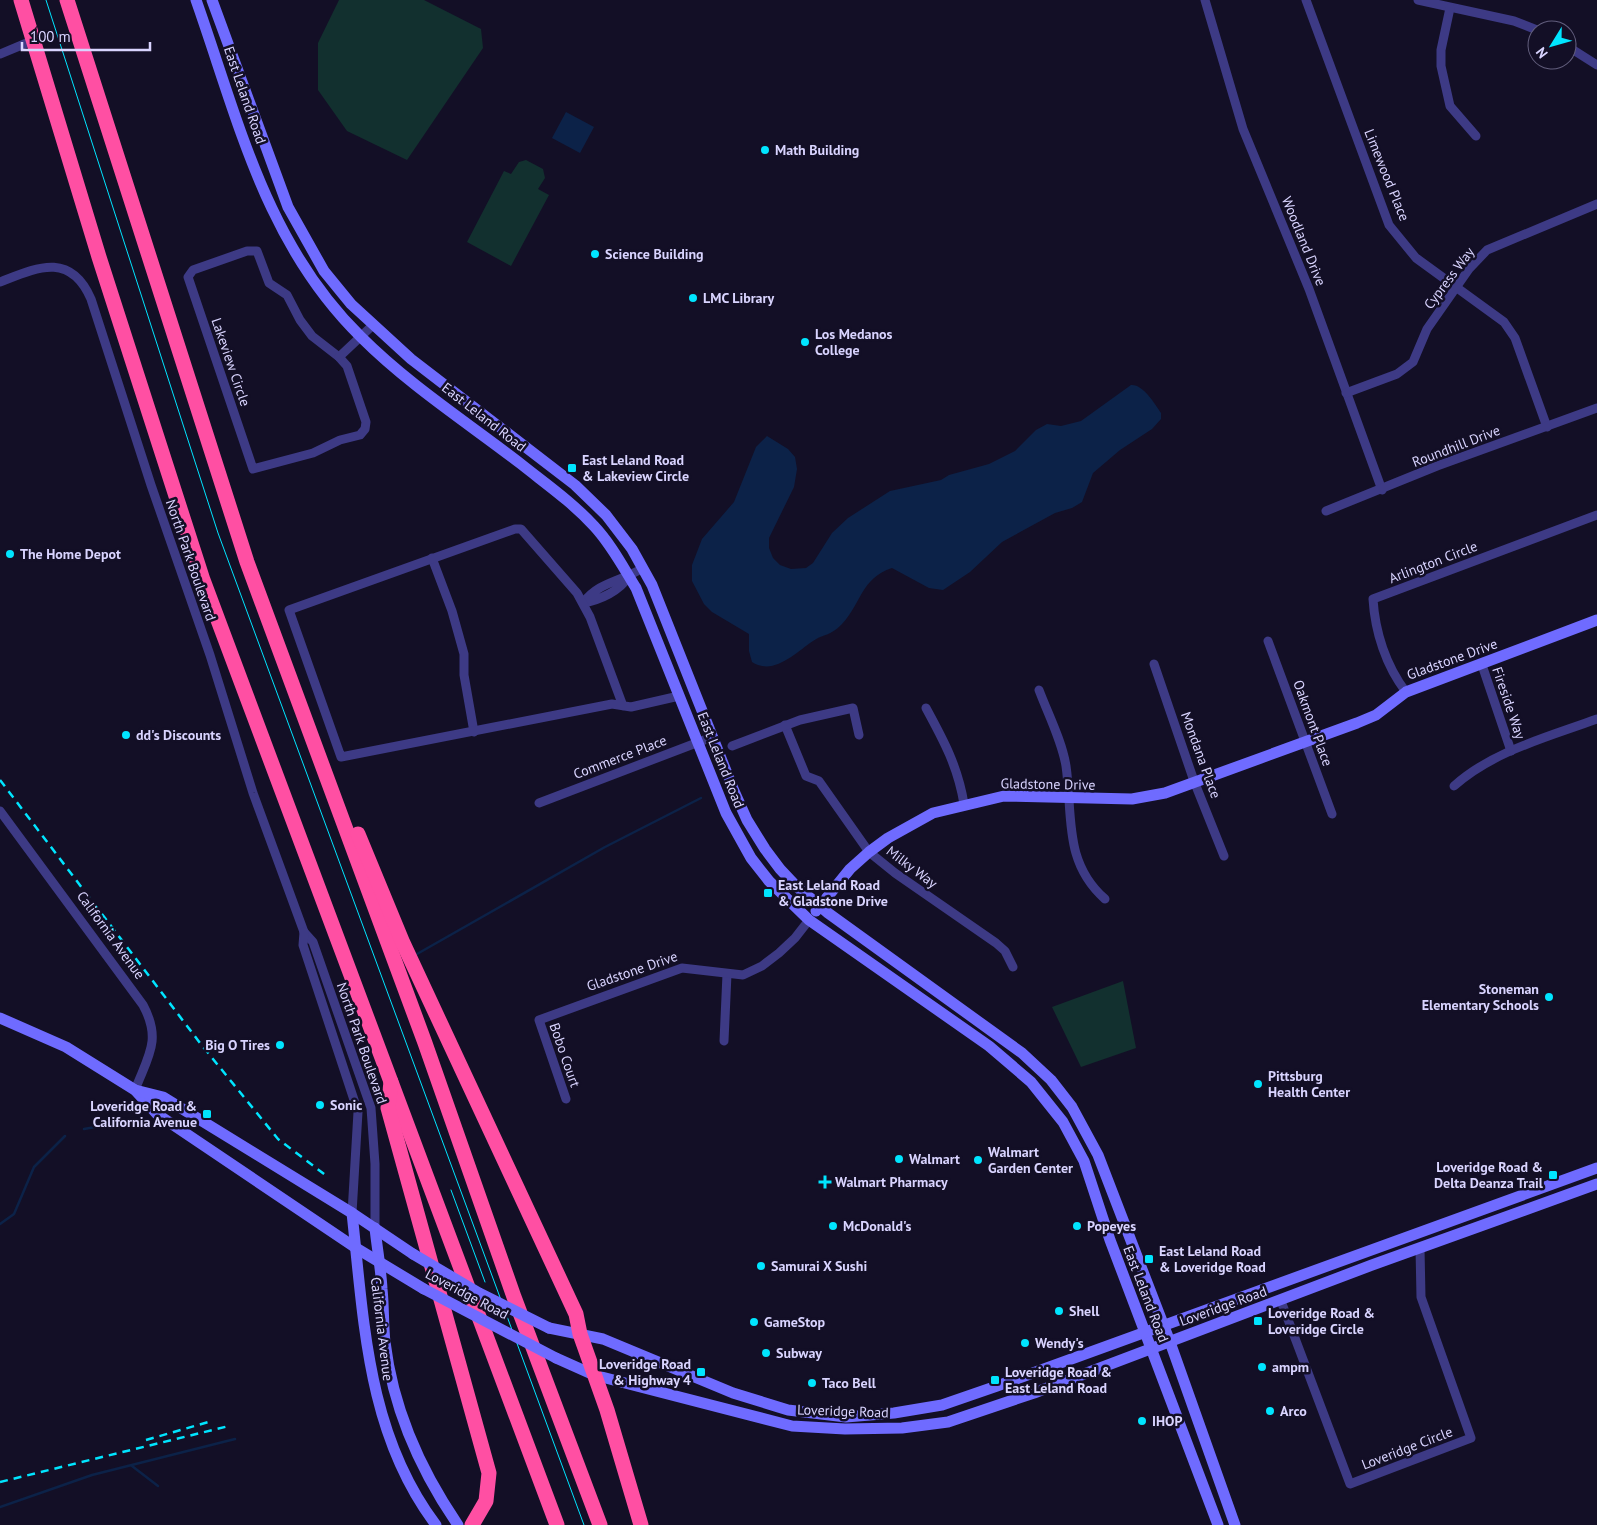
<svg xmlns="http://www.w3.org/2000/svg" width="1597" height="1525" font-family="'PT Sans',sans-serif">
<rect width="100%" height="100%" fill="#130f26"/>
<g fill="#12302f">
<polygon points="339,0 424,0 481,29 483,48 407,160 347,131 318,90 318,43"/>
<polygon points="526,160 543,169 545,178 538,189 549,195 511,266 467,242 504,171 511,174 519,162"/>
<polygon points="1123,981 1136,1048 1081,1067 1052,1007"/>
</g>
<g fill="#0c2248">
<polygon points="566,112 594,127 580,153 552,138"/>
<path d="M1131,385C1143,384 1155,404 1161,413V419L1152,429L1120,450L1093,473L1082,502L1072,508L1055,513L1002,542L970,572L943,590L929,588L892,568C861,578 861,604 842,624C829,637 825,633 813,641C795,653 774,676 752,662L749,651V634L712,612L704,604L692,581V565L702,539L734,502L756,447L767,436L788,449L795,457L797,469L794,487L769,538V548L773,558L780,565L791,569L806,568L813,563L832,533L848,518L890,491L941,480L949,475L989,464L1015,451L1036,430L1047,424L1061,426L1081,421Z"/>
</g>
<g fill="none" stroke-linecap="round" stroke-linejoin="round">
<g stroke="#0c2248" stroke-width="2.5">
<polyline points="417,954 605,847 701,798"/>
<polyline points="84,1129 134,1120 157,1126"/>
<polyline points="0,1224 14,1214 34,1167 65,1136"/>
<polyline points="132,1466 158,1486"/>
<polyline points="0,1507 92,1475 235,1439"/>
</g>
<polyline stroke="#312d47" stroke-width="9" stroke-dasharray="9 4.5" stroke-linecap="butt" points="29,42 53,33"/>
<g stroke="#3d3a85" stroke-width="9">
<polyline points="1205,0 1243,129 1309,289 1382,490"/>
<polyline points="1306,0 1389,225 1416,258 1504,322 1515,338 1547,427"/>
<polyline points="1418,0 1514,21 1537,30"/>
<polyline points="1450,8 1441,50 1441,66 1450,106 1476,136"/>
<polyline points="1567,46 1597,65"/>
<polyline points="0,54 29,42"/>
<polygon points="247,251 257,251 269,283 287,295 300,320 312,336 339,357 347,366 366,422 365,429 360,435 340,440 313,453 253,469 188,277 193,270"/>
<path d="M0,282C36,268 70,251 91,299L151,485L210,655L253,793L304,932L313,942L371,1108L375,1164V1228"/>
<polyline points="339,357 373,325"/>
<polyline points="1346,393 1397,374 1413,362 1427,329 1469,269 1487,250 1597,204"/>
<polyline points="1326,511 1437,466 1597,408"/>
<polyline points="432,558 452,611 464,654 464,675 474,732"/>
<path d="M629,576C620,591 600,600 583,603C598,582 622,581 643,568"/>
<polyline points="1268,641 1332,814"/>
<polyline points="1154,664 1194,781 1224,856"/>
<polyline points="1482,665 1511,751"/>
<path d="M1039,690C1048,714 1062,741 1066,766C1073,815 1063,862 1105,899"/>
<path d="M1406,692C1386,666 1375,632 1373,599L1597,515"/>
<polyline points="623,706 590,617 577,593 521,529 515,529 289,610 341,757 612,704 631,707 679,696"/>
<path d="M926,708C944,741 958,767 964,804"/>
<polyline points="785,725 806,776 819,781 869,852 895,873 996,943 1005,951 1013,967"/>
<polyline points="732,746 800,720 853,708 859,735"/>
<path d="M1454,786C1493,751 1548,737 1597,719"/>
<polyline points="539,803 712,737"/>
<path d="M0,811L143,1005C162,1040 148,1056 135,1090"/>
<polyline points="304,932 303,945 358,1112 352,1213"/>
<polyline points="724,1041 727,974"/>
<polyline points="566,1099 539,1020 682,968 743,975 762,966 779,953 795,938 809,920"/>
<polyline points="1281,1301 1350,1484 1471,1438 1421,1297 1420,1248"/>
</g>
<g stroke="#6f6bff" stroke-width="11">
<path d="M196,0C239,122 266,244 361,337C409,385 468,423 521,464C546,484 572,502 594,526C611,544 623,567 636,588L726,813L751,858L769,881L809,920L989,1046L1031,1082L1063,1122L1084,1161L1110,1240L1218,1525"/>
<polyline points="212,0 288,207 324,271 351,304 411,359 575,485 606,515 632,549 652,585 734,791 747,820 765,849 780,869 796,886 828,913 1022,1053 1051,1080 1072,1107 1098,1155 1170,1342 1235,1525"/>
<polyline points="816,911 850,869 869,852 888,838 933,813 1004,796 1132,799 1165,793 1357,723 1376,715 1406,692 1597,620"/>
<polyline points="0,1018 66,1047 135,1090 157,1114 356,1248 424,1289"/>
<polyline points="135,1090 163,1097 352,1213 413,1254"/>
<path d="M352,1213C364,1322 367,1434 436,1525"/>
<path d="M375,1228C377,1248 381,1269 382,1289C384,1307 383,1325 385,1342C393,1409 421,1471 458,1525"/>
<polyline points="549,1328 603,1339 733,1393 788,1410 846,1417 894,1413 942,1405 997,1386 1597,1168"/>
<polyline points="556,1358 594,1375 792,1426 845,1429 902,1428 948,1422 1034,1393 1372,1265 1597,1184"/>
</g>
<g stroke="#ff4fa3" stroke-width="15">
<polyline points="21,0 99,257 203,580 557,1525"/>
<polyline points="67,0 247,562 425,1043 514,1297 600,1525"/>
<polyline points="358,834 403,943 576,1314 580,1334 607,1410 641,1525"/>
<polyline points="391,1082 388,1108 489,1473 486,1501 472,1525"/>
</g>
<g stroke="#00e5ff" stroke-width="1">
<polyline points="46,0 218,533 584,1525"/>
<polyline points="451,1190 485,1282"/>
</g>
<g stroke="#00e5ff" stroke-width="2.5" stroke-dasharray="8 6" stroke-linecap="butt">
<polyline points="0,780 200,1043 278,1139 328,1177"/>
<polyline points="146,1440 212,1421"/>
<polyline points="0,1482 229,1426"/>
</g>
<g stroke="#6f6bff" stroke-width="11">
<polyline points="413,1254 479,1293 549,1328"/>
<polyline points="424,1289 556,1358"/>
</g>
</g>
<g fill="#00e5ff" stroke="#130f26" stroke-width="2">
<circle cx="765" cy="150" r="5"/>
<circle cx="595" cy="254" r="5"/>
<circle cx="693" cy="298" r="5"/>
<circle cx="805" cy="342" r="5"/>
<rect x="567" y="463" width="10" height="10" rx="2.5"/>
<circle cx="10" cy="554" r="5"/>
<circle cx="126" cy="735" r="5"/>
<rect x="763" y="888" width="10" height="10" rx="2.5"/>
<circle cx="1549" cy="997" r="5"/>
<circle cx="280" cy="1045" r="5"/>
<circle cx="1258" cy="1084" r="5"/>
<circle cx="320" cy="1105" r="5"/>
<rect x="202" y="1109" width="10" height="10" rx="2.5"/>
<circle cx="899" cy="1159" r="5"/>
<circle cx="978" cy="1160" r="5"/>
<rect x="1548" y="1170" width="10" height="10" rx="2.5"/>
<path d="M822.5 1174.5h5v5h5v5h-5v5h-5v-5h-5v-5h5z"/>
<circle cx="833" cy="1226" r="5"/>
<circle cx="1077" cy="1226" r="5"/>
<rect x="1144" y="1254" width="10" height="10" rx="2.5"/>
<circle cx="761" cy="1266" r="5"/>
<circle cx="1059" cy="1311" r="5"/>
<rect x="1253" y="1316" width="10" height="10" rx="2.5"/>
<circle cx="754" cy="1322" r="5"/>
<circle cx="1025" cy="1343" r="5"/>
<circle cx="766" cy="1353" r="5"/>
<circle cx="1262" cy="1367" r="5"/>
<rect x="696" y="1367" width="10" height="10" rx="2.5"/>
<rect x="990" y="1375" width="10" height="10" rx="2.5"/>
<circle cx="812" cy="1383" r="5"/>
<circle cx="1270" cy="1411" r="5"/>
<circle cx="1142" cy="1421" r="5"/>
</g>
<g text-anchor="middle" stroke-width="5" stroke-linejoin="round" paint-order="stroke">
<g font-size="14" fill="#d9d4ff" stroke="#130f26">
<text transform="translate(245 95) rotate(71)" y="5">East Leland Road</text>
<text transform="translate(1387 175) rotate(68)" y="5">Limewood Place</text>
<text transform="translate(1304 241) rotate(68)" y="5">Woodland Drive</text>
<text transform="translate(1449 278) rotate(-53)" y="5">Cypress Way</text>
<text transform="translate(231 362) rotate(71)" y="5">Lakeview Circle</text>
<text transform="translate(484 417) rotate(38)" y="5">East Leland Road</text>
<text transform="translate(1456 446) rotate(-21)" y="5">Roundhill Drive</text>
<text transform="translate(191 560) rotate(71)" y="5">North Park Boulevard</text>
<text transform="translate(1433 562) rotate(-21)" y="5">Arlington Circle</text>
<text transform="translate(1452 659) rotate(-20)" y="5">Gladstone Drive</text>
<text transform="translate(1509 703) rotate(71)" y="5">Fireside Way</text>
<text transform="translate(1313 723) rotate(70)" y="5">Oakmont Place</text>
<text transform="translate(1201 755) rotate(70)" y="5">Mondana Place</text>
<text transform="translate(620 757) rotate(-21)" y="5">Commerce Place</text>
<text transform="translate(721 760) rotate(68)" y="5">East Leland Road</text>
<text transform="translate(1048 784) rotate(1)" y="5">Gladstone Drive</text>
<text transform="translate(912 867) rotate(37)" y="5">Milky Way</text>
<text transform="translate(111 935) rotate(54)" y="5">California Avenue</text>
<text transform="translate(632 971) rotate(-19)" y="5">Gladstone Drive</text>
<text transform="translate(362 1043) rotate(71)" y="5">North Park Boulevard</text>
<text transform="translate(565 1055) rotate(71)" y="5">Bobo Court</text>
<text transform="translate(467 1294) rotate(28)" y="5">Loveridge Road</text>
<text transform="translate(1146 1294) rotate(69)" y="5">East Leland Road</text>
<text transform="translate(1223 1306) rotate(-20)" y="5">Loveridge Road</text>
<text transform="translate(382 1329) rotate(83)" y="5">California Avenue</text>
<text transform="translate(843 1411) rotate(2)" y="5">Loveridge Road</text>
<text transform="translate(1407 1448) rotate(-21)" y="5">Loveridge Circle</text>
</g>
<g font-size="14" font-weight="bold" fill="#d9d4ff" stroke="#130f26" text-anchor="start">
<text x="775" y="155">Math Building</text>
<text x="605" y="259">Science Building</text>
<text x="703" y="303">LMC Library</text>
<text x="815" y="339">Los Medanos<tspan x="815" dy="16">College</tspan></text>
<text x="582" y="465">East Leland Road<tspan x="582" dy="16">&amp; Lakeview Circle</tspan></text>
<text x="20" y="559">The Home Depot</text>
<text x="136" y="740">dd's Discounts</text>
<text x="778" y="890">East Leland Road<tspan x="778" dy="16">&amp; Gladstone Drive</tspan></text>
<text x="1539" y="994" text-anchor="end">Stoneman<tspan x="1539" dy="16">Elementary Schools</tspan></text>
<text x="270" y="1050" text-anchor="end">Big O Tires</text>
<text x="1268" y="1081">Pittsburg<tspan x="1268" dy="16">Health Center</tspan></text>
<text x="330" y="1110">Sonic</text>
<text x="197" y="1111" text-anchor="end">Loveridge Road &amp;<tspan x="197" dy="16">California Avenue</tspan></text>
<text x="988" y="1157">Walmart<tspan x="988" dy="16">Garden Center</tspan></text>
<text x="909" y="1164">Walmart</text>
<text x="1543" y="1172" text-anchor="end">Loveridge Road &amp;<tspan x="1543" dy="16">Delta Deanza Trail</tspan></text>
<text x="835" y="1187">Walmart Pharmacy</text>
<text x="843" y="1231">McDonald's</text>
<text x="1087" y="1231">Popeyes</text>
<text x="1159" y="1256">East Leland Road<tspan x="1159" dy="16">&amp; Loveridge Road</tspan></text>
<text x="771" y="1271">Samurai X Sushi</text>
<text x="1069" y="1316">Shell</text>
<text x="1268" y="1318">Loveridge Road &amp;<tspan x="1268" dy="16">Loveridge Circle</tspan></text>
<text x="764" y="1327">GameStop</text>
<text x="1035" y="1348">Wendy's</text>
<text x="776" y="1358">Subway</text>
<text x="691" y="1369" text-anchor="end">Loveridge Road<tspan x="691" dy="16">&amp; Highway 4</tspan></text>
<text x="1272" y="1372">ampm</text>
<text x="1005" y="1377">Loveridge Road &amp;<tspan x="1005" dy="16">East Leland Road</tspan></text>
<text x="822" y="1388">Taco Bell</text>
<text x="1280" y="1416">Arco</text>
<text x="1152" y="1426">IHOP</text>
</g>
</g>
<g transform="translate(1552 45) rotate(233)"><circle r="24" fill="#130f26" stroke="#625e7d"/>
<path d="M0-4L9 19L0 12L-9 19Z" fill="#00e5ff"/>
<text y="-8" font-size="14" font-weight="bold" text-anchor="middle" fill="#d9d4ff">N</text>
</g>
<path d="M22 42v8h128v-8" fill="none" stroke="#d9d4ff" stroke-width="2.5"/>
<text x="30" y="42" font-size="15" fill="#d9d4ff" stroke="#130f26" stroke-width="4" paint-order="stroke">100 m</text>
</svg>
